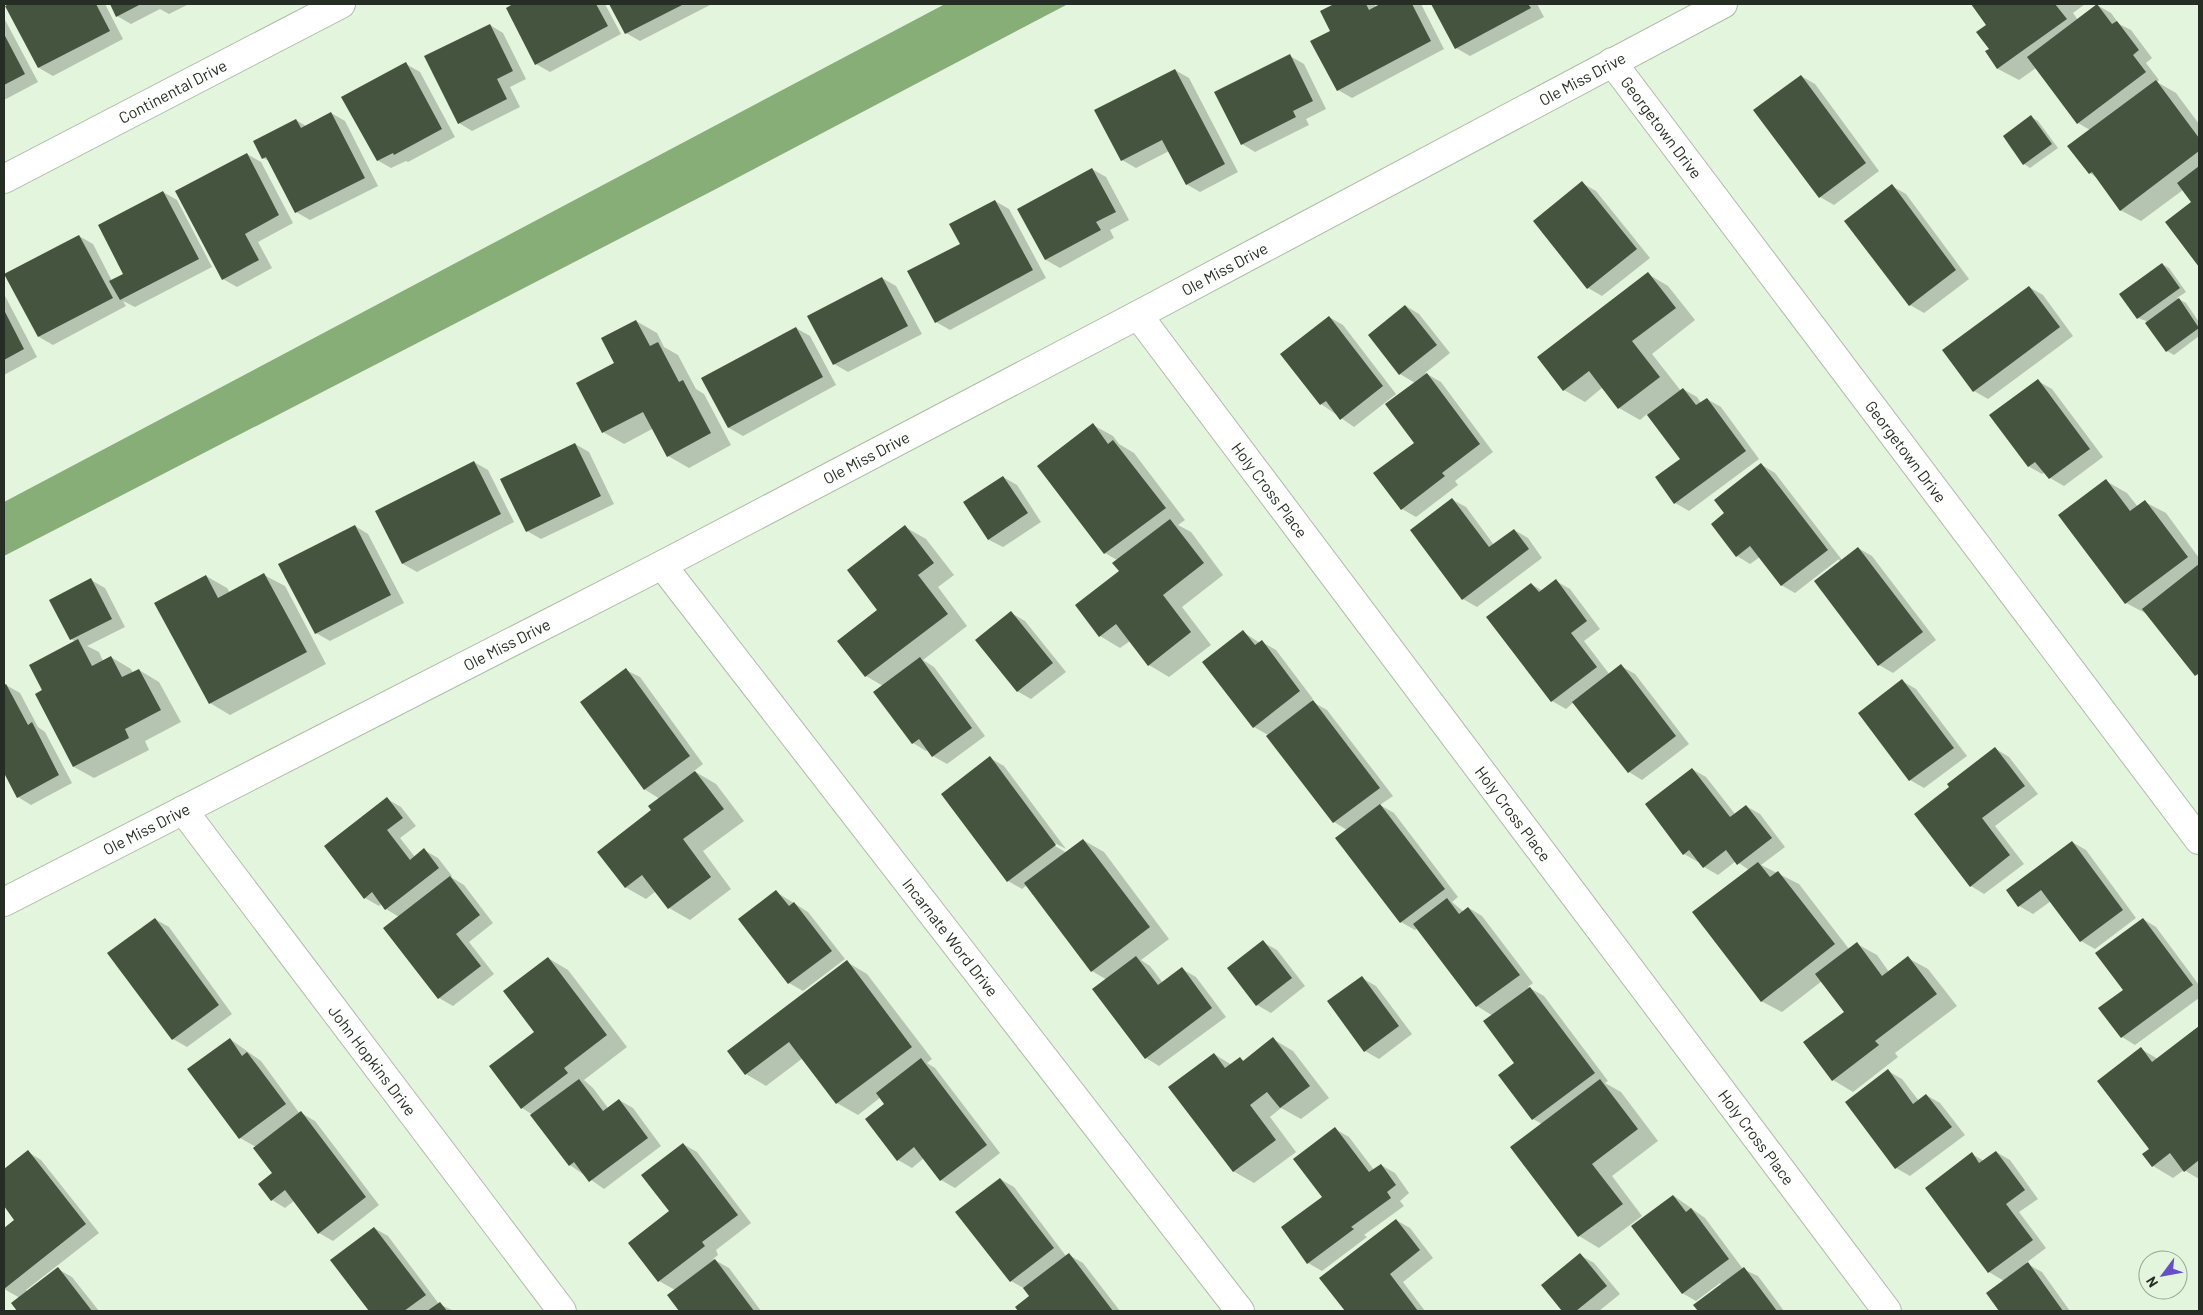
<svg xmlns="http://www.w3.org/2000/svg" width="2203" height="1315" font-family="Barlow,sans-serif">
<rect width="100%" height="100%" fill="#e3f5dc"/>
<polygon fill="#88ae77" points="945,4 1068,4 714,190 4,556 4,502"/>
<g fill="#0003">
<polygon points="12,4 105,4 123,39 53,76 39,68 7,6"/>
<polygon points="111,4 189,4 169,14 160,9 131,24 117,16"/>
<polygon points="516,4 605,4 621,34 550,72 536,64 507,8"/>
<polygon points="611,4 710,4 710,5 640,41 626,33"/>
<polygon points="1337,4 1374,4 1376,7 1383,4 1421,4 1444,49 1352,98 1338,90 1312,42 1332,31 1322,12"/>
<polygon points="1433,4 1537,4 1544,17 1470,56 1456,48"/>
<polygon points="1972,4 2085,4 2073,13 2078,20 2097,5 2111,13 2119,24 2131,30 2152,58 2146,63 2159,80 2157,82 2176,93 2199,124 2199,265 2167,222 2193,202 2183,190 2141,221 2120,210 2097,178 2090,173 2090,130 2078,123 2036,68 2019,80 1998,69 1986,52 1990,49 1988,26"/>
<polygon points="4,18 38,82 4,100"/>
<polygon points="490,25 503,33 526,79 510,87 520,107 472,131 459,123"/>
<polygon points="1290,56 1304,64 1326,109 1306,119 1309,125 1255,152 1242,144"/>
<polygon points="406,64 420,72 455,137 408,162 406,161 391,168 377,160"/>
<polygon points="1175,70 1189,78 1238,172 1200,192 1186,184 1169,151 1136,168 1122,160"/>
<polygon points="1801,76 1815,84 1879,171 1834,205 1820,197"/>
<polygon points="331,113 345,121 378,186 310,220 296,212 271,162 263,158 296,120 306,126"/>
<polygon points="2031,117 2038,121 2058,148 2030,168 2024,164"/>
<polygon points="247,154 261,162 293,223 258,242 272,268 237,287 223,279"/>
<polygon points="1092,169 1106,177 1129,220 1110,230 1114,238 1060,268 1046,260 1019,210"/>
<polygon points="1582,183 1596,191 1650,258 1602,296 1588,288 1534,221"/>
<polygon points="1892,186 1906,194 1969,279 1924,313 1910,305"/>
<polygon points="163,192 177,200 212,267 135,307 123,301 126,306 53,345 39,337 79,236 93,244 112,281 125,274"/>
<polygon points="995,201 1009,209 1046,278 950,330 936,322 961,244"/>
<polygon points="2162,264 2169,268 2186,292 2177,298 2186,303 2199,322 2199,336 2174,355 2167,351 2146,321 2138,318 2121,294"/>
<polygon points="1648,274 1668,286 1695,320 1652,354 1681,391 1683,389 1697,397 1701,403 1707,399 1721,407 1759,459 1689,511 1675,503 1681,459 1647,414 1640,420 1619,408 1603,387 1585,402 1564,390"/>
<polygon points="882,278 896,286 922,334 848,372 834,364 809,317"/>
<polygon points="2029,287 2043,295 2073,336 1988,399 1974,391 1944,350"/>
<polygon points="4,294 37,357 4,375"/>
<polygon points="1406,306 1419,314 1450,353 1425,373 1441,382 1493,452 1455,481 1458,485 1416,517 1402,509 1375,473 1416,443 1415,383 1400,374"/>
<polygon points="1329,317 1343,325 1396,394 1354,427 1321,404 1282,354"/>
<polygon points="636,321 657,333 664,347 678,355 696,389 704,394 731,445 689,468 668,456 654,428 624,444 603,432"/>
<polygon points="796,328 810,336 836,385 743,436 729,428 703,378"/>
<polygon points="2038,381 2052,389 2103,457 2064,486 2050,478 2045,472 2042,474 2028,466"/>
<polygon points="1093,425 1113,436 1119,444 1134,453 1185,520 1178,525 1191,532 1223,575 1182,607 1211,645 1169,677 1149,665 1130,641 1120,648 1100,636 1121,571 1117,560 1105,553 1039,466"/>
<polygon points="575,444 589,452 614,504 541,539 527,531"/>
<polygon points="474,462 488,470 514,522 417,572 403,564 377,512"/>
<polygon points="1762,465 1775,473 1842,560 1858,548 1872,556 1936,640 1893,673 1879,665 1839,559 1795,593 1781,585 1760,557 1750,564 1737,556"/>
<polygon points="1003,477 1017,485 1041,522 1003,547 989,540 964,503"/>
<polygon points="2106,481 2127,493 2138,507 2145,502 2166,513 2199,558 2199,677 2147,614 2126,603"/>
<polygon points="1453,500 1466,507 1494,545 1514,530 1528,538 1542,558 1477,607 1463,599"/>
<polygon points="355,526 368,534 404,603 330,641 316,633"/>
<polygon points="905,527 926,539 954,575 938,587 967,626 923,660 934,667 985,736 947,764 933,756 929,750 926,751 913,743 883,686 866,676"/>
<polygon points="264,575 285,586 326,664 230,715 210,703 206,576 227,588 230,593"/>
<polygon points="91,580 105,588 125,627 87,646 99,652 103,661 111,657 131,669 133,673 139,670 159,682 181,722 145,741 149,750 94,778 74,767 44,691 76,642 71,639"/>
<polygon points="1556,581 1570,589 1600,629 1584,641 1610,675 1621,666 1635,674 1689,744 1642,780 1629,772 1574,702 1566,709 1552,701 1531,584 1543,591"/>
<polygon points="1011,613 1025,621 1066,672 1031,699 1017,691"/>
<polygon points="1243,632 1260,643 1262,642 1276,650 1313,699 1311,701 1327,710 1393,796 1380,805 1394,813 1458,897 1452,902 1464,912 1469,908 1482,916 1533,983 1528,987 1544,996 1608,1081 1605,1083 1621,1092 1658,1141 1612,1176 1642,1216 1599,1248 1579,1236 1511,1147 1542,1124 1533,1119 1516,1063 1493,1016 1477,1006 1418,928 1415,930 1401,922 1337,838 1347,830 1334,822 1268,735 1254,727"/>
<polygon points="626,670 640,677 703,764 694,771 716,784 744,821 703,851 731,889 690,920 669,908 656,891 646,899 625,887 653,810 660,799 644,789"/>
<polygon points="1902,681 1916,689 1967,756 1924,788 1910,780 1860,714"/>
<polygon points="6,685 20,693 38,727 45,732 72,783 31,805 18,797 4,770 4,687"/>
<polygon points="1996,749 2009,757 2038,794 1995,826 2024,864 1984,894 1971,886 1951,787"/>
<polygon points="990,758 1004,766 1066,849 1051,841 1050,843 1067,853 1083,840 1104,852 1169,939 1141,960 1150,966 1163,983 1182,969 1196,977 1226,1017 1159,1066 1146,1058 1107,980 1092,971 1027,885 1022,889 1008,881"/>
<polygon points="1692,769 1706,777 1735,814 1746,806 1760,814 1785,847 1761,865 1799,884 1849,949 1857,944 1877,955 1889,972 1908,958 1928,969 1957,1006 1895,1053 1898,1057 1853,1092 1833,1080 1845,1012 1822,981 1782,1012 1761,1001 1749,870 1736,861 1718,875 1704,867 1699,861 1698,862 1684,854"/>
<polygon points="387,799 401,807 416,826 400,838 415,857 424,850 438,858 452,876 451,877 464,885 493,923 469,942 494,974 453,1006 439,998 399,917 386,909 382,903 379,906 365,898"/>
<polygon points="2072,842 2086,850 2136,918 2095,949 2081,941 2051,901 2033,914 2019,906"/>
<polygon points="776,892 808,912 845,959 803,991 789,983"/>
<polygon points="155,919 169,927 232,1014 187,1047 173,1039 109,953"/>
<polygon points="2143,919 2156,927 2199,985 2199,998 2135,1045 2122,1037 2125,990"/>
<polygon points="1263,942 1277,950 1305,986 1271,1013 1257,1005"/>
<polygon points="548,958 568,970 627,1047 584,1080 593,1088 608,1108 619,1100 633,1108 661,1146 604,1189 570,1165 533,1115 522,1108"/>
<polygon points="847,962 867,974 932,1059 927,1063 935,1068 1000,1153 955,1188 941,1180 924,1158 912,1168 898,1160 886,1104 881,1097 858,1115 837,1103 803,1058 766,1086 746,1074"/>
<polygon points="1362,978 1376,986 1412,1034 1379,1059 1365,1051"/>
<polygon points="2199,1028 2199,1179 2184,1170 2173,1178 2153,1166 2141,1049 2158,1059"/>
<polygon points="230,1039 261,1061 300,1114 301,1113 315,1121 379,1205 333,1241 319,1233 295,1200 285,1208 272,1200 274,1174 256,1147 240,1138"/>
<polygon points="1273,1039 1293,1051 1329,1098 1301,1119 1281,1108 1270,1117 1296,1152 1254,1183 1233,1171 1214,1054 1232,1065 1240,1058 1244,1061"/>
<polygon points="1888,1071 1902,1079 1919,1101 1926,1095 1940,1103 1965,1135 1910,1176 1896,1168 1847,1102"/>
<polygon points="1335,1129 1349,1137 1374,1170 1381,1165 1395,1173 1409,1193 1400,1201 1404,1206 1364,1235 1367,1237 1322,1271 1308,1263 1323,1197"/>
<polygon points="683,1144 697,1152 751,1223 716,1250 718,1255 713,1259 729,1268 761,1311 681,1311 669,1295 675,1290 659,1281"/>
<polygon points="28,1152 41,1160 99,1233 26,1290 28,1292 58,1269 72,1277 99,1311 18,1311 12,1303 20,1298 4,1289 4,1230 16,1220 4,1204 4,1171"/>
<polygon points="1996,1152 2010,1160 2038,1199 2019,1212 2046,1248 2026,1263 2042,1272 2070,1311 2000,1311 1987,1293 2004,1281 1989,1272 1972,1154 1984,1161"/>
<polygon points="1000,1179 1014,1187 1066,1256 1069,1255 1083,1263 1120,1311 1020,1311 1017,1307 1031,1296 1025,1289 1011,1281"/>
<polygon points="1674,1196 1705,1218 1743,1269 1758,1276 1784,1311 1699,1311 1695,1306 1722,1285 1720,1283 1696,1301 1682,1293"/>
<polygon points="1396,1220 1410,1228 1433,1258 1403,1282 1425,1311 1347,1311 1321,1278"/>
<polygon points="374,1228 388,1236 439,1304 454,1311 371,1311 332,1260"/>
<polygon points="1580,1255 1594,1263 1620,1294 1599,1311 1564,1311 1543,1285"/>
</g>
<g fill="#45543f">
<polygon points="9,4 96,4 110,31 38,68 5,6"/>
<polygon points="110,4 141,4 116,17"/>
<polygon points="513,4 596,4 608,26 535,65 506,8"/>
<polygon points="609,4 684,4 625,34"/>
<polygon points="1334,4 1366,4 1369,10 1380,4 1412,4 1431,41 1337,91 1310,41 1330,31 1320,11"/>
<polygon points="1431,4 1528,4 1531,8 1455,49"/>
<polygon points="1971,4 2055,4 2067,19 1997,69 1985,51 1989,49 1976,32 1986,25"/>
<polygon points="2097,4 2112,24 2117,21 2139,50 2133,55 2146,72 2077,124 2027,57"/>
<polygon points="490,24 513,71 497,79 507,99 458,124 424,56"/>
<polygon points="4,34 25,74 4,85"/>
<polygon points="1290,54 1313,101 1293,111 1296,117 1241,145 1214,92"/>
<polygon points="406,62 442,129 394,155 393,153 377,161 341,97"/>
<polygon points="1175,69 1225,164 1186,185 1162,140 1121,161 1094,110"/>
<polygon points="1801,75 1866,163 1819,198 1753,110"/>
<polygon points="2156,80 2199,138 2199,151 2120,211 2092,172 2089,174 2067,146"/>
<polygon points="331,112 365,178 295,213 266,157 262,159 253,141 296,119 301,128"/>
<polygon points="2031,115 2052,144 2023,165 2003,136"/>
<polygon points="247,153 279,215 245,234 259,260 222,280 175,191"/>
<polygon points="2199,166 2199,267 2165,222 2191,202 2177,183"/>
<polygon points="1092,168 1116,212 1096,222 1101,230 1045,260 1017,209"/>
<polygon points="1582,181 1637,249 1587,289 1533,221"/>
<polygon points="1892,184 1956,270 1909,306 1844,221"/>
<polygon points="163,191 199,259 120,300 109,281 123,274 98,225"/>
<polygon points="995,200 1033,270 935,323 907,271 960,244 949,224"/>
<polygon points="79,235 113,298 38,337 4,274"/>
<polygon points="2162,263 2180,288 2137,319 2119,294"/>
<polygon points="1648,272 1676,308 1632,341 1660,377 1618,409 1589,371 1563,391 1537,357"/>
<polygon points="882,277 908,326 833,365 807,316"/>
<polygon points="2029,286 2060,327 1973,392 1942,350"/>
<polygon points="2179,298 2199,328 2166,352 2145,323"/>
<polygon points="1405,305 1437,345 1399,375 1368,335"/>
<polygon points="4,310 24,349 4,360"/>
<polygon points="1329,316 1383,386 1340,420 1326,401 1320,405 1280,354"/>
<polygon points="636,320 650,346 658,342 679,382 683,380 711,433 667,457 643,412 602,433 576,383 614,363 601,338"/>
<polygon points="796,327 823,377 728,428 701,378"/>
<polygon points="1427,373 1480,444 1442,473 1445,476 1401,510 1373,473 1414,443 1385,404"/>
<polygon points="2038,379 2090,449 2049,479 2035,462 2028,467 1989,415"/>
<polygon points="1683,388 1696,405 1707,398 1746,451 1674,504 1655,477 1680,459 1647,415"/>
<polygon points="1093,423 1108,444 1113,440 1166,508 1104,554 1037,466"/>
<polygon points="575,443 601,496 526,532 500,479"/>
<polygon points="474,461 501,514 402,564 375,511"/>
<polygon points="1761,463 1828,550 1781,586 1750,546 1736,557 1711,524 1724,513 1714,500"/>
<polygon points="1003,476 1028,513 988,540 963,502"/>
<polygon points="2106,479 2130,511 2145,500 2188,557 2125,604 2058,515"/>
<polygon points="1452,498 1489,547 1514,529 1529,549 1462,600 1410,530"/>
<polygon points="1170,519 1204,563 1163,595 1191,632 1148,666 1116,624 1099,637 1075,605 1119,571 1112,563"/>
<polygon points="355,525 391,595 315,634 278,564"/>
<polygon points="905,525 934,563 918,575 948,614 865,677 837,641 877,610 847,570"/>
<polygon points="1858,547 1923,632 1878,666 1814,581"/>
<polygon points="2199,564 2199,673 2195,676 2142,609"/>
<polygon points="264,573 307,652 209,704 154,603 206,575 218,598"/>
<polygon points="91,578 112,619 70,640 49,600"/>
<polygon points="1556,579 1587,621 1571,633 1597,667 1551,702 1486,617 1531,583 1539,592"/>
<polygon points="1011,611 1053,663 1017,692 975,640"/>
<polygon points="1243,630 1255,645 1262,640 1300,691 1253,728 1202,662"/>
<polygon points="78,639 92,666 111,656 122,677 139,669 161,710 125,729 129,738 73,767 35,694 42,690 29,665"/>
<polygon points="920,657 972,728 932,757 919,739 912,744 873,692"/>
<polygon points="1621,664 1676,736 1628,773 1572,702"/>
<polygon points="626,668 690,756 644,790 580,702"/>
<polygon points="1902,679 1954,748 1909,781 1858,713"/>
<polygon points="6,684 28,725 32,722 59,775 17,798 4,773 4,685"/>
<polygon points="1313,700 1380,788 1333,823 1266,736"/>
<polygon points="1995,747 2025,786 1982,818 2010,855 1970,887 1914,814 1949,787 1947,784"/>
<polygon points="990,756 1056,845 1007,882 941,794"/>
<polygon points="1692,768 1730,817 1746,805 1772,838 1737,865 1726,850 1703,868 1689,850 1683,855 1645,804"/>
<polygon points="695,771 724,809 683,839 711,877 668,909 642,875 625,888 597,852 651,810 648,806"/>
<polygon points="387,797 403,818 387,830 410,860 424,848 439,868 385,910 372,892 364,899 324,846"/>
<polygon points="1380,804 1445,889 1400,923 1335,838"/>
<polygon points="1083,839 1150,927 1091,972 1024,883"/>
<polygon points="2072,841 2123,910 2080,942 2041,890 2018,907 2006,890"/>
<polygon points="1758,862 1770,877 1778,871 1835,944 1761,1002 1692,912"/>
<polygon points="450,876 480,915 456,934 481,966 438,999 383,928"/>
<polygon points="776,890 789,906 794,902 832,951 788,984 738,919"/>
<polygon points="1447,898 1459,914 1468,907 1520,975 1476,1007 1413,924"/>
<polygon points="155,918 219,1005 172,1040 107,953"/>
<polygon points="2143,918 2193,985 2121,1038 2098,1008 2123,990 2095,953"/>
<polygon points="1263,940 1292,978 1256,1006 1227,968"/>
<polygon points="1857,942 1882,976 1908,956 1937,994 1875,1041 1879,1045 1832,1081 1803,1042 1844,1012 1815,974"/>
<polygon points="1136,956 1158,985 1182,967 1212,1008 1145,1059 1092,989"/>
<polygon points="548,957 607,1035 564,1068 568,1073 521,1109 489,1066 534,1032 503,991"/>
<polygon points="847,960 912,1047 836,1104 789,1042 745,1075 727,1051"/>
<polygon points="1362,976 1399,1026 1364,1052 1327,1001"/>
<polygon points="1530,987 1595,1073 1532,1120 1498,1075 1514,1063 1483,1021"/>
<polygon points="2199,1026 2199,1160 2184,1172 2170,1153 2152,1167 2142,1154 2149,1149 2097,1081 2141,1047 2152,1062"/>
<polygon points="1273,1037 1310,1086 1280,1108 1267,1092 1250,1105 1276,1140 1233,1172 1168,1087 1214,1053 1225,1068 1240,1057 1243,1061"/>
<polygon points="230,1038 242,1056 247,1052 286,1104 239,1139 187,1069"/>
<polygon points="921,1058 987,1145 940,1181 914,1147 897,1161 865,1119 884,1104 876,1093"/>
<polygon points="1888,1069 1913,1104 1926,1094 1952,1127 1895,1169 1845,1102"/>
<polygon points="579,1079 603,1111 619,1099 648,1138 589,1182 574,1162 569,1166 530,1115"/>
<polygon points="1600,1079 1638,1129 1592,1164 1623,1204 1578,1237 1510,1147"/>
<polygon points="301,1111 366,1197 318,1234 285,1190 271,1201 258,1184 272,1173 253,1148"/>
<polygon points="1335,1127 1369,1172 1381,1164 1396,1185 1387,1192 1391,1198 1351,1227 1354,1229 1307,1264 1281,1227 1322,1197 1293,1159"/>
<polygon points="683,1143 738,1215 702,1242 705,1246 658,1282 628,1243 669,1211 641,1175"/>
<polygon points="28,1150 86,1224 4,1289 4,1228 14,1220 4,1206 4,1169"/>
<polygon points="1996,1151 2025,1190 2006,1204 2033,1240 1988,1273 1925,1188 1972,1152 1979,1163"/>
<polygon points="1000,1178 1054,1248 1010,1282 955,1212"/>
<polygon points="1673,1195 1686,1212 1691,1208 1729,1259 1682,1294 1631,1226"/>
<polygon points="1396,1219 1420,1250 1390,1274 1418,1311 1345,1311 1319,1278"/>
<polygon points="374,1227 426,1295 404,1311 369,1311 330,1260"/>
<polygon points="1069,1253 1113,1311 1018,1311 1015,1307 1029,1296 1023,1288"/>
<polygon points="1580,1253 1607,1286 1576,1311 1562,1311 1541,1285"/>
<polygon points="715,1259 754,1311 679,1311 667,1295"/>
<polygon points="2028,1262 2063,1311 1999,1311 1986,1293"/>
<polygon points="58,1267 92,1311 17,1311 11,1303"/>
<polygon points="1744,1267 1777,1311 1698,1311 1693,1305"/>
<polygon points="440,1302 447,1311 427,1311"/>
</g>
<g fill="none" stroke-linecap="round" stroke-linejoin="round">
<g stroke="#adbda6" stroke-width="30">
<g id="minor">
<path id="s1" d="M1612,62L2199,840"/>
<path id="s2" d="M4,179L341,4"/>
<path id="s3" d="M1138,315L1887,1311"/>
<path id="s4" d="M662,565L1240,1311"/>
<path id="s5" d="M183,810L562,1311"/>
<path id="s6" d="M4,902L662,565L1138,315L1723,4"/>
</g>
</g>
<use href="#minor" stroke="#fff" stroke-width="28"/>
</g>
<g text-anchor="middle" stroke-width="5" stroke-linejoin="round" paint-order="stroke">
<g font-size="16" fill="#262d24" stroke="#e3f5dc">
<text dy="6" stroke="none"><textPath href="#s6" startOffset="1780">Ole Miss Drive</textPath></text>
<text dy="6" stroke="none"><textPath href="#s2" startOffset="190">Continental Drive</textPath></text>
<text dy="6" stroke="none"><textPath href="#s1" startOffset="82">Georgetown Drive</textPath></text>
<text dy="6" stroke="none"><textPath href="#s6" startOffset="1375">Ole Miss Drive</textPath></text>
<text dy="6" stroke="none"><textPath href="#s1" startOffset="488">Georgetown Drive</textPath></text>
<text dy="6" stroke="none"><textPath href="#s6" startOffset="970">Ole Miss Drive</textPath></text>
<text dy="6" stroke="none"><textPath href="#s3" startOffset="219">Holy Cross Place</textPath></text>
<text dy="6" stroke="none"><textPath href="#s6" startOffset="565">Ole Miss Drive</textPath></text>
<text dy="6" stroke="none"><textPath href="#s3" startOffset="624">Holy Cross Place</textPath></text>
<text dy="6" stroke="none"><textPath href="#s6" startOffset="160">Ole Miss Drive</textPath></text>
<text dy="6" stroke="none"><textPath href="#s4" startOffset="471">Incarnate Word Drive</textPath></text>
<text dy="6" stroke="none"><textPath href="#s5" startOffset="314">John Hopkins Drive</textPath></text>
<text dy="6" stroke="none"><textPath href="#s3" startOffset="1029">Holy Cross Place</textPath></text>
</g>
</g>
<rect width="2203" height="1315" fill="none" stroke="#262d24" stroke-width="10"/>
<g transform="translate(2163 1275) rotate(238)"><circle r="24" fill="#e3f5dc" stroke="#97a592"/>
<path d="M0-4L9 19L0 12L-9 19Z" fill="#6650c9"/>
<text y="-8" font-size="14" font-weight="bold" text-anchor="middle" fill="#262d24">N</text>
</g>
</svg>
